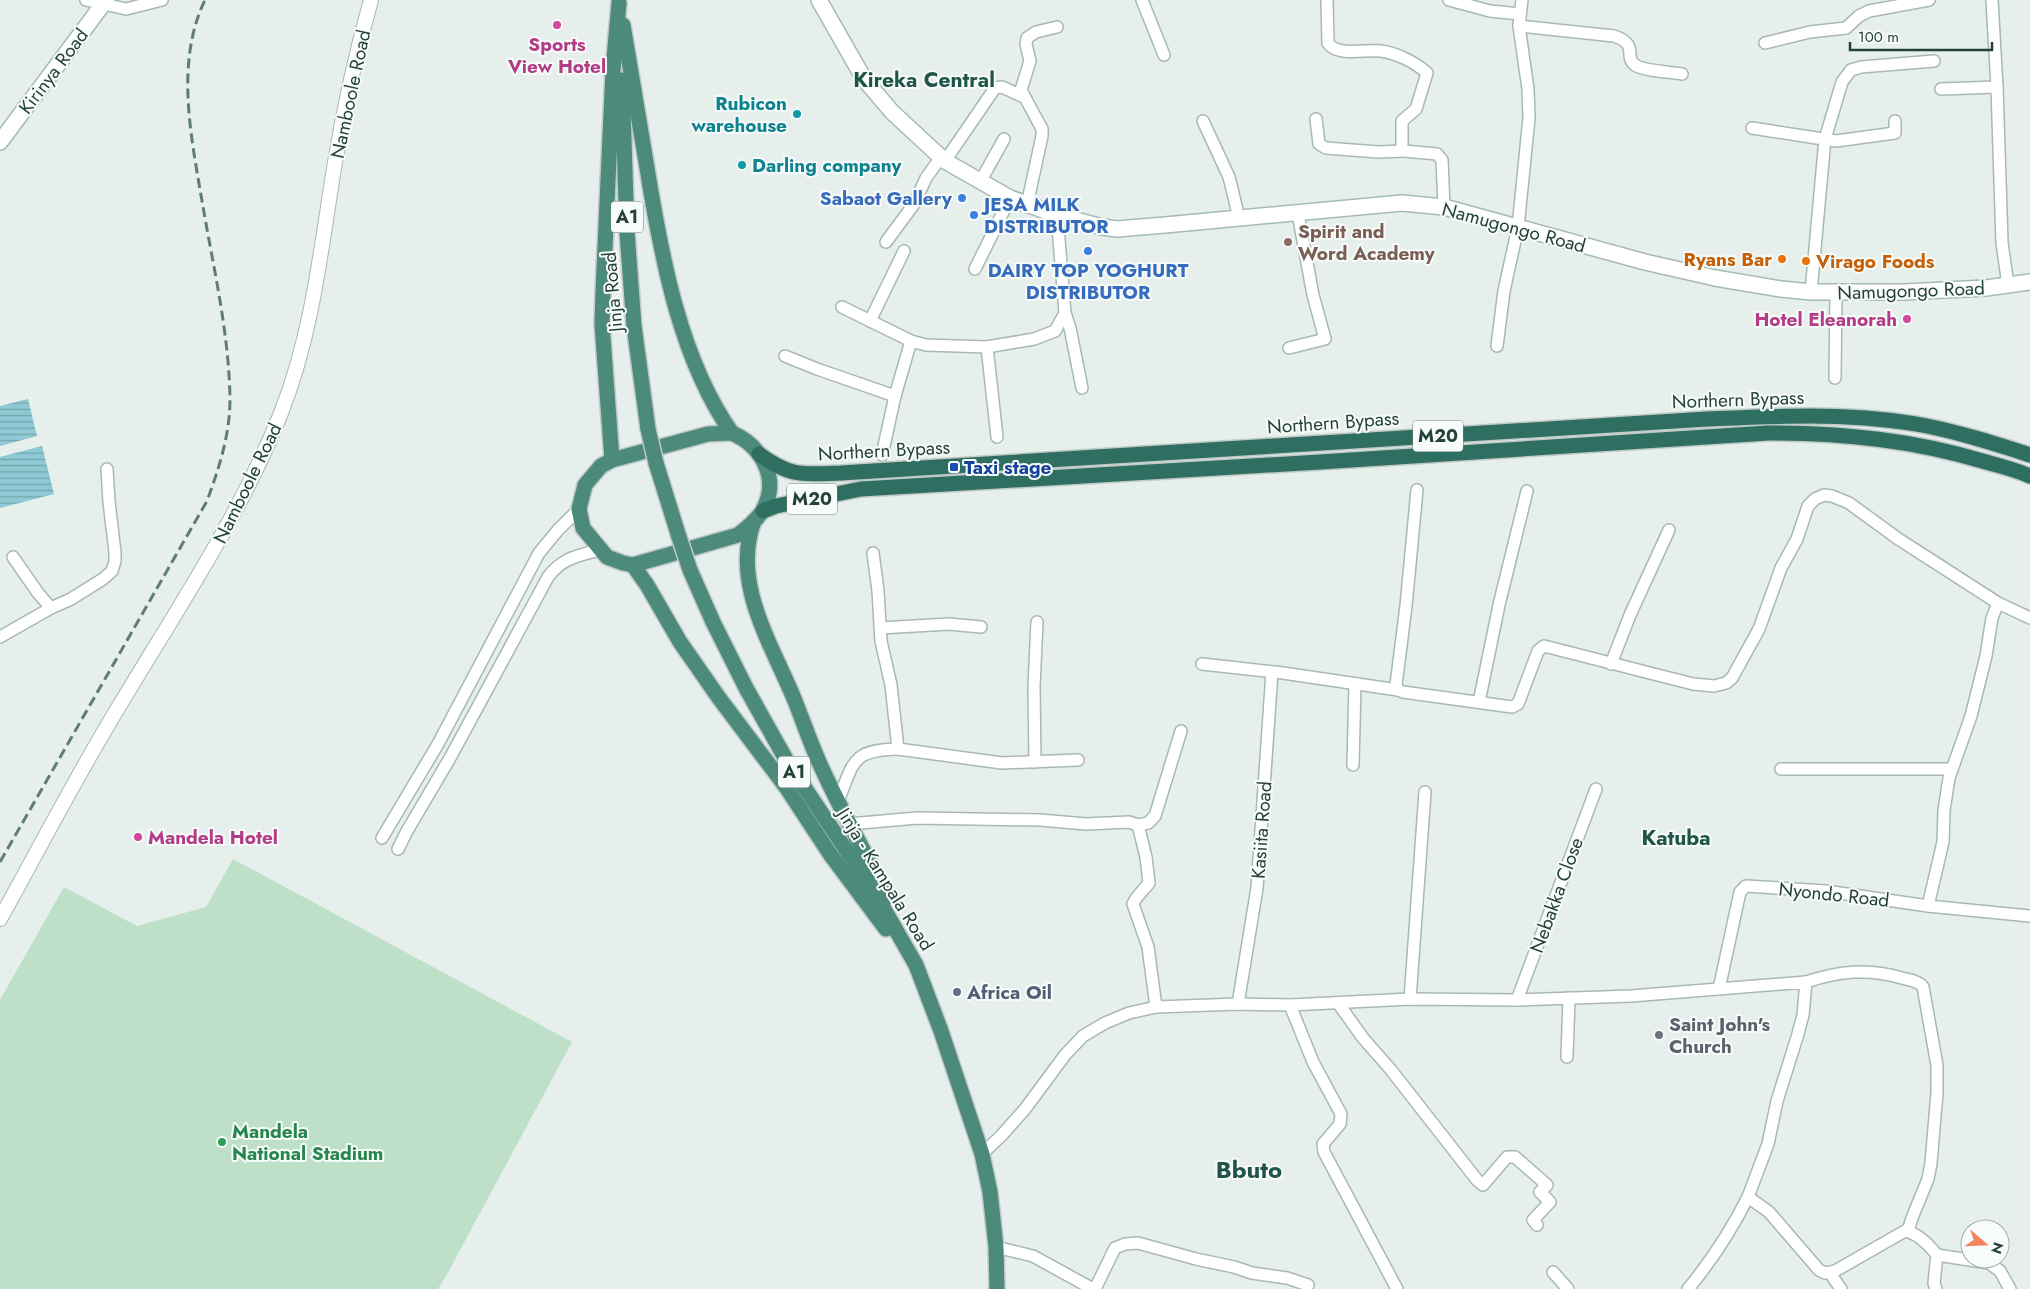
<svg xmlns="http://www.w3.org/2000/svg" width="2030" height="1289" font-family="Jost,sans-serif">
<defs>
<pattern id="water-rules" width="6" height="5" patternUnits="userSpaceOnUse" patternTransform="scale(1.25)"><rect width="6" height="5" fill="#8ec9d4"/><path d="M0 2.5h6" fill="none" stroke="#74a5ad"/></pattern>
</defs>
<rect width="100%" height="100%" fill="#e6efeb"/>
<polygon fill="#bfe0c8" points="233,859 572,1042 445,1278 438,1289 0,1289 0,1000 64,887 137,926 206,907"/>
<g fill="url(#water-rules)">
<polygon points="28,399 37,436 0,446 0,406"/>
<polygon points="42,446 54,494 0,508 0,457"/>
</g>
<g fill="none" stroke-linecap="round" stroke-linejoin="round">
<g stroke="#a8b8b2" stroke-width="14">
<g id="minor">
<polyline points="86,0 126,9 162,0"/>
<polyline points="1142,0 1164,55"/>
<path d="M1327,0L1328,43C1337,57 1366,49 1381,51C1396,53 1415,62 1427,73L1416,109L1402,121V149L1404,151L1437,154L1442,160L1444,207"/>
<polyline points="1449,0 1490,11 1520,14"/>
<polyline points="1992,0 1997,87 2002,243 2008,285"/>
<path d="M1519,26L1614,36C1640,45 1623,56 1635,65C1643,71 1671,72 1682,74"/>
<polyline points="1765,43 1810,32 1846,28 1859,16 1869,11 1929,0"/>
<polyline points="1941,89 1997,87"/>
<polyline points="1316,119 1319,144 1326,148 1378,152 1404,151"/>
<polyline points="1203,121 1229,177 1239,218"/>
<polyline points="1752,128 1836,141 1895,133 1895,121"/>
<polyline points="945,161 995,88 1002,87 1024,97"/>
<polyline points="980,182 1004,139"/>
<polyline points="1027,205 1042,136 1042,129 1021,90 1030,61 1026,44 1027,38 1036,32 1057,27"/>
<polyline points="886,242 914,204 926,178 941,157"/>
<polyline points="975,269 1010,198"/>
<polyline points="1811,292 1825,139 1842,82 1851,70 1861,67 1934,61"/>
<polyline points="842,307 911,341 926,345 987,347 1034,339 1055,331 1065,313 1057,215"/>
<polyline points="1065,313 1070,328 1082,388"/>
<polyline points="870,321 904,251"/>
<polyline points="1497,346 1504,291 1518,227 1529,118 1528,89 1519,26 1522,0"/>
<polyline points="987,347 997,437"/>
<polyline points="1289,348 1325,339 1313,295 1298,214"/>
<polyline points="785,356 817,369 895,396"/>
<polyline points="1835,378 1836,293"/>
<polyline points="882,455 895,396 911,341"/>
<polyline points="1417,490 1406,606 1396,685 1398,690 1403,692 1512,707 1518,704 1538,651 1544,646 1693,684 1714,686 1726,683 1732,678 1759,629 1781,568 1797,539 1808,506 1815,499 1824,495 1832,496 1849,503 1897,538 1998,603 2030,618"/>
<polyline points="13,557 38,593 51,608"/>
<polyline points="880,628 949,624 981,627"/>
<polyline points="0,637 51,608 71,599 103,579 112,571 115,561 115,552 109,502 107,469"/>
<polyline points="1202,664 1283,673 1398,690"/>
<polyline points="1611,664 1630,615 1669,530"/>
<polyline points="1479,702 1499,605 1527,491"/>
<polyline points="898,749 1002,763 1078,760"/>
<polyline points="1035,762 1034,686 1037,622"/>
<polyline points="1353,765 1355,684"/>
<polyline points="1781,769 1952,769"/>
<path d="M838,801C854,762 851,750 898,749L891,685L881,641L878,591L873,553"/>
<path d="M849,824L917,818L1040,820L1086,824L1129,822L1138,825L1146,857L1149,883C1144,890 1136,896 1133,904L1148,947L1156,1007"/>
<polyline points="1138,825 1148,823 1155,816 1181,731"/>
<polyline points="382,838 438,744 539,553 558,530 579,509"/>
<path d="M398,849L407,831L450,758L548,577C562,558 577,556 599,550"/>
<polyline points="1928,906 1943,842 1944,810 1949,778 1971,716 1986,656 1992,618 1998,603"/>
<path d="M1806,982C1839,971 1868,968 1902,978C1909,980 1919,981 1923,987L1937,1065V1093L1931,1163L1928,1179L1912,1218L1908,1231"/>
<polyline points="1719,989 1740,892 1746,886 1826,891 1928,906 2030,916"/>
<polyline points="1410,999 1425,792"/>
<polyline points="1517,1000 1596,789"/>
<polyline points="1338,1003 1363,1038 1391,1070 1477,1180 1483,1185 1507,1157 1515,1157 1547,1185 1540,1192 1550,1202 1533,1220 1537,1225"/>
<polyline points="1238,1004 1257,888 1272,672"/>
<polyline points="1290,1005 1313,1062 1341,1114 1340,1124 1323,1144 1324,1152 1397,1289"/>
<polyline points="1567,1057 1569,998"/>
<polyline points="982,1154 1001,1136 1025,1109 1065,1055 1083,1036 1105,1023 1129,1013 1156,1007 1238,1004 1290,1005 1410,999 1517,1000 1631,996 1806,982 1803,1015 1798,1034 1777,1101 1768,1144 1748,1197"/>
<polyline points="996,1247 1033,1256 1093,1289"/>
<polyline points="1937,1255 1989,1263 2000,1271 2010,1289"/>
<polyline points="1553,1272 1568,1289"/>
<polyline points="1830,1273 1841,1289"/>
<polyline points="1095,1289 1115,1248 1125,1244 1138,1243 1196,1259 1234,1267 1252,1273 1287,1278 1308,1285"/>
<path d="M1688,1289C1712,1260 1731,1231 1748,1197L1769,1212L1819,1270L1825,1273L1835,1271L1905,1231C1918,1233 1929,1245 1937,1255L1934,1283L1936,1289"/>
</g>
</g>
<g stroke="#a8b8b2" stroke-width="16">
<path id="tertiary" d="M0,919C39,849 76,777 118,708C176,611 239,518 281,413C313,332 321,247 335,162C344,108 356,53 371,0"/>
</g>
<g stroke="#a4bbb3" stroke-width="18">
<g id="secondary">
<polyline points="819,0 864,79 892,112 945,161 1010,198 1057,215 1102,227 1117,229 1165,225 1402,203 1444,207 1645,262 1715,278 1781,289 1811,292 1904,292 1986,288 2030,282"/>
<polyline points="0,142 106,0"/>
</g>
</g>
<g stroke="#c2cac8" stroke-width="18">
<g id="trunk">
<path d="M623,25C631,73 639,120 647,168C661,255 680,360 732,433"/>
<polyline points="622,80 627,232 634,326 648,429"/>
<path d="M732,433C762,446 780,479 763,510C758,519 747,528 738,535L633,565L623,563L607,557L583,528L579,509L585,485L601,466L612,460L708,434Z"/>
<polyline points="612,460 602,324 603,292 613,70 619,3"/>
<polyline points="656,463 679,537"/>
<path d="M754,521C731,584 772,644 795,701C805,726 813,751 825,775C844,816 867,856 888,897"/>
<polyline points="633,565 647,585 680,642 719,698 786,787 830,854 886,929"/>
<polyline points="690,570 713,622 746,688 788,763 873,890 916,965 941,1031 982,1154 990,1192 996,1247 997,1289"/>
</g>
</g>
<g stroke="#c2cac8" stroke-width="18">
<g id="motorway">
<path d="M759,454C792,478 803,474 841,473L1707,419C1780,416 1855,412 1927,426C1962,433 1996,444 2030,455"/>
<path d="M763,511L776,506L861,489L1320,462L1768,433C1844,433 1913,440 1986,462C2001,466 2016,470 2030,476"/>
</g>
</g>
<use href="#minor" stroke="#fff" stroke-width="11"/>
<use href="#tertiary" stroke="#fff" stroke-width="14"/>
<use href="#secondary" stroke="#fff" stroke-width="15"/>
<use href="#trunk" stroke="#4c8a7c" stroke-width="15"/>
<use href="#motorway" stroke="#2f6f62" stroke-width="15"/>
<path stroke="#5f7d75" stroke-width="3" stroke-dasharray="10 5" stroke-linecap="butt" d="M0,862L207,501C219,468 230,435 230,399C229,332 213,266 202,201C191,136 175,62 205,0"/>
<g stroke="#c2cac8" stroke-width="18" stroke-linecap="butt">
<g id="trunk-bridge">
<polyline points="648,429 656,463"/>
<polyline points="679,537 690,570"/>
</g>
</g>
<use href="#trunk-bridge" stroke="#4c8a7c" stroke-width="15"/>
</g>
<g fill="#d1479c" stroke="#f7fbf9" stroke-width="2">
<circle cx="557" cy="25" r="5"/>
<circle cx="1907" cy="319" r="5"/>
<circle cx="138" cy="837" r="5"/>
</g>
<g fill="#0f9aa8" stroke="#f7fbf9" stroke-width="2">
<circle cx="797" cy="114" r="5"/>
<circle cx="742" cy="165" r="5"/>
</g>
<g fill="#3f7fe0" stroke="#f7fbf9" stroke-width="2">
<circle cx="962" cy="198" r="5"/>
<circle cx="974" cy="215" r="5"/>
<circle cx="1088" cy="251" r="5"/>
</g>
<circle fill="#8d6e63" stroke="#f7fbf9" stroke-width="2" cx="1288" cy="242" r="5"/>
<g fill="#e8710a" stroke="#f7fbf9" stroke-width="2">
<circle cx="1782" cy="259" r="5"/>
<circle cx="1806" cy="261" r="5"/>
</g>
<rect fill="#1a4fb4" stroke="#f7fbf9" stroke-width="2" x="949" y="462" width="10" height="10" rx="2.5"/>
<circle fill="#5c6f8a" stroke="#f7fbf9" stroke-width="2" cx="957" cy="992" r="5"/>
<circle fill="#6b7280" stroke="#f7fbf9" stroke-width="2" cx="1659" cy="1035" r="5"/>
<circle fill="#2e9e5b" stroke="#f7fbf9" stroke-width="2" cx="222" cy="1142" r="5"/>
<g text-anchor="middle" stroke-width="4" stroke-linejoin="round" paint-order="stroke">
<g fill="#f7fbf9" stroke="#637a73" stroke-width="1">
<rect x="611" y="201.5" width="32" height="31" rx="4"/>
<rect x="1413" y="420.5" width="50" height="31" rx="4"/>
<rect x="787" y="483.5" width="50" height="31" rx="4"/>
<rect x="778" y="756.5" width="32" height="31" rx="4"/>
</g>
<g font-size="18" font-weight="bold" fill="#24423a">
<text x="627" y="223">A1</text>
<text x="1438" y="442">M20</text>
<text x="812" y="505">M20</text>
<text x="794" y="778">A1</text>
</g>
<g font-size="19" font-weight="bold" fill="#b23c85" stroke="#f7fbf9">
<text x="557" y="51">Sports<tspan x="557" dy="22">View Hotel</tspan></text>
<text x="1897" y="326" text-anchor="end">Hotel Eleanorah</text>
<text x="148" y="844" text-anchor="start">Mandela Hotel</text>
</g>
<g font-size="19" fill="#24423a" stroke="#f7fbf9">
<text transform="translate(53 71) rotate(-53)" y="7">Kirinya Road</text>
<text transform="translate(350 94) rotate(-78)" y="7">Namboole Road</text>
<text transform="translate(1514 227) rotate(15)" y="7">Namugongo Road</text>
<text transform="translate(1911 290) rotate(-2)" y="7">Namugongo Road</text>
<text transform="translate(612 292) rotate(-95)" y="7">Jinja Road</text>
<text transform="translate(1738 399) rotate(-2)" y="7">Northern Bypass</text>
<text transform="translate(1333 422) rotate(-4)" y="7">Northern Bypass</text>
<text transform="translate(884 450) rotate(-3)" y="7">Northern Bypass</text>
<text transform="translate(247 483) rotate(-64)" y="7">Namboole Road</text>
<text transform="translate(1261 830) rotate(-86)" y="7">Kasiita Road</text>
<text transform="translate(886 879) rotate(58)" y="7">Jinja - Kampala Road</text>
<text transform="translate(1834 894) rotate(6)" y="7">Nyondo Road</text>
<text transform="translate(1556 895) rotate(-70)" y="7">Nebakka Close</text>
</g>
<g font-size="19" font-weight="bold" fill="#0d838f" stroke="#f7fbf9" text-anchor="end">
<text x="787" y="110">Rubicon<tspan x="787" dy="22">warehouse</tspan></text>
<text x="752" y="172" text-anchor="start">Darling company</text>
</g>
<g font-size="19" font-weight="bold" fill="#366cbe" stroke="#f7fbf9" text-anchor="end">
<text x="952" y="205">Sabaot Gallery</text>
<text x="984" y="211" text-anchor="start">JESA MILK<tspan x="984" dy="22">DISTRIBUTOR</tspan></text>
<text x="1088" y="277" text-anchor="middle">DAIRY TOP YOGHURT<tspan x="1088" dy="22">DISTRIBUTOR</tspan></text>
</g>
<g font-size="19" font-weight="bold" fill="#785e54" stroke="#f7fbf9" text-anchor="start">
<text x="1298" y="238">Spirit and<tspan x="1298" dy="22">Word Academy</tspan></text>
</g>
<g font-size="19" font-weight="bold" fill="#c56008" stroke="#f7fbf9" text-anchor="end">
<text x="1772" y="266">Ryans Bar</text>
<text x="1816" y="268" text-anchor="start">Virago Foods</text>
</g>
<g font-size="19" font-weight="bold" fill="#164399" stroke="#f7fbf9" text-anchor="start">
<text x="964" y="474">Taxi stage</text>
</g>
<g font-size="19" font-weight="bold" fill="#4e5e75" stroke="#f7fbf9" text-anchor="start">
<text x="967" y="999">Africa Oil</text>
</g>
<g font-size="19" font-weight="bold" fill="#5b616d" stroke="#f7fbf9" text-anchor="start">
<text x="1669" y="1031">Saint John's<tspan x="1669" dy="22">Church</tspan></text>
</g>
<g font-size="19" font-weight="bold" fill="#27864d" stroke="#f7fbf9" text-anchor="start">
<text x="232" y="1138">Mandela<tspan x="232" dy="22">National Stadium</tspan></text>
</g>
<g font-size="21" font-weight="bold" fill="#1f5548" stroke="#f7fbf9">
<text x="924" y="87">Kireka Central</text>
<text x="1676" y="845">Katuba</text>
</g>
<g font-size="24" font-weight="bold" fill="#1f5548" stroke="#f7fbf9">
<text x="1249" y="1178">Bbuto</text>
</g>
</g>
<g transform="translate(1985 1244) rotate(109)"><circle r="24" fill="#f7fbf9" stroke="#a3b1ad"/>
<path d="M0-4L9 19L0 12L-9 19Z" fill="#f4845f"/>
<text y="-8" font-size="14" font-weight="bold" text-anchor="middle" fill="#24423a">N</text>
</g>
<path d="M1850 42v8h142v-8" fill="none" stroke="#24423a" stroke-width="2.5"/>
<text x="1858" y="42" font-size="15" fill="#24423a" stroke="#f7fbf9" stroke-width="4" paint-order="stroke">100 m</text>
</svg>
